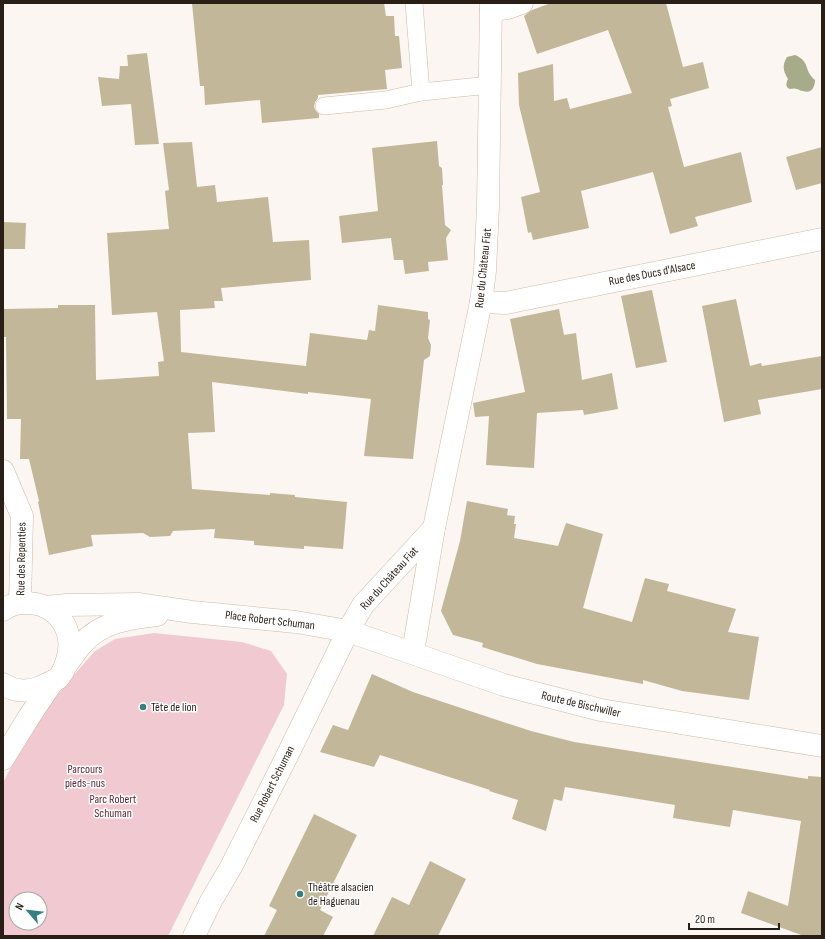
<svg xmlns="http://www.w3.org/2000/svg" width="825" height="939" font-family="'Sofia Sans Condensed',sans-serif">
<rect width="100%" height="100%" fill="#fbf6f1"/>
<path fill="#f1cad1" fill-rule="evenodd" d="M154,633L242,642L271,651L287,674L284,705L168,936H3V783L18,753L44,712L72,677L95,651L115,639ZM16,899H40V923H16Z"/>
<path fill="#a6ab89" d="M795,55C811,62 803,70 815,80C815,88 811,94 803,91C800,91 799,89 796,89C794,88 792,89 790,89C785,87 786,83 788,79C783,71 782,65 787,57Z"/>
<g fill="#c3b799">
<polygon points="192,3 384,3 386,16 394,16 395,36 399,36 402,68 385,70 387,89 318,95 318,98 315,102 314,107 316,111 319,114 319,118 262,123 260,100 205,105 204,86 200,86"/>
<polygon points="551,3 666,3 683,67 703,62 709,88 670,99 672,106 668,107 684,167 741,152 752,202 695,217 698,226 670,234 653,172 581,191 589,228 533,240 531,232 528,233 521,197 540,192 519,105 518,73 553,64 554,101 567,98 570,109 632,93 608,30 537,54 524,16 532,10"/>
<polygon points="147,53 159,144 135,145 131,104 102,106 98,77 119,79 120,66 128,66 127,55"/>
<polygon points="437,141 439,166 442,168 443,185 442,185 445,225 451,230 446,238 448,260 428,262 429,271 405,274 403,260 394,260 391,238 342,243 339,216 378,211 372,148"/>
<polygon points="192,142 197,187 215,185 217,202 268,197 273,242 309,240 311,280 221,288 223,301 214,301 215,308 180,310 181,352 306,366 310,333 367,340 369,330 375,331 378,305 428,312 428,319 430,320 428,338 431,345 430,356 424,360 413,459 364,456 371,399 308,392 308,394 212,382 215,432 188,433 192,489 270,495 270,493 295,495 295,497 347,502 343,549 304,546 304,549 254,545 254,541 214,538 215,529 173,531 170,536 150,537 143,533 91,535 93,546 49,555 38,502 39,501 29,459 20,459 21,419 7,419 6,337 3,337 3,309 58,308 58,305 95,305 96,380 159,376 158,362 164,361 157,312 112,315 107,233 169,229 165,191 169,190 163,143"/>
<polygon points="822,147 822,183 796,190 786,157"/>
<polygon points="3,222 26,223 25,249 3,249"/>
<polygon points="652,290 667,362 636,368 621,296"/>
<polygon points="736,299 750,366 761,363 762,366 822,356 822,389 758,400 761,414 724,422 702,306"/>
<polygon points="559,309 564,335 576,333 582,380 612,373 618,409 584,415 583,410 537,413 534,468 486,465 489,416 475,417 473,403 525,392 510,319"/>
<polygon points="467,501 508,509 507,515 515,516 514,524 516,524 514,538 558,546 566,523 603,534 583,608 632,622 645,578 669,584 667,591 736,609 728,632 759,637 749,700 682,691 643,680 643,684 537,664 482,647 483,643 453,635 441,611 460,541"/>
<polygon points="372,674 413,692 476,713 531,731 574,742 808,779 808,776 822,777 822,936 804,936 741,913 748,891 788,906 801,821 733,810 730,827 673,818 675,805 565,787 562,801 554,799 546,831 512,819 518,800 489,791 490,790 380,755 374,767 320,752 333,725 348,730"/>
<polygon points="314,814 357,835 320,910 333,917 323,936 264,936 277,910 269,906"/>
<polygon points="430,861 466,879 438,936 373,936 392,897 409,905"/>
</g>
<g fill="none" stroke-linecap="round" stroke-linejoin="round">
<g stroke="#d3b8a3" stroke-width="18">
<g id="lane">
<polyline points="414,3 421,92"/>
<polyline points="324,106 386,100 421,92 490,85"/>
</g>
</g>
<g stroke="#d3b8a3" stroke-width="23">
<g id="street">
<polyline points="491,10 508,8 522,3"/>
<polyline points="481,302 506,303 822,239"/>
<polyline points="3,471 22,516 20,603"/>
<polyline points="194,936 211,901 231,867 287,756 348,631"/>
</g>
</g>
<g stroke="#d3b8a3" stroke-width="23">
<g id="secondary">
<polyline points="46,607 67,605 138,604 192,612 296,622 348,631"/>
<path d="M3,610C9,605 18,603 26,603C58,603 76,631 67,660C65,667 63,674 57,679C53,682 46,684 41,687C29,692 14,692 3,684"/>
<path d="M67,664C72,658 76,650 82,644C101,622 129,618 157,615"/>
<polyline points="3,759 29,717 53,681"/>
</g>
</g>
<g stroke="#d3b8a3" stroke-width="23">
<g id="primary">
<polyline points="434,528 363,605 348,631 504,685 601,710 822,746"/>
<polyline points="413,652 434,528 481,302 485,271 488,206 491,3"/>
</g>
</g>
<use href="#lane" stroke="#fff" stroke-width="17"/>
<use href="#street" stroke="#fff" stroke-width="22"/>
<use href="#secondary" stroke="#fff" stroke-width="22"/>
<use href="#primary" stroke="#fff" stroke-width="22"/>
</g>
<g fill="#367f80" stroke="#fff" stroke-width="1.5">
<circle cx="143" cy="707" r="4"/>
<circle cx="300" cy="894" r="4"/>
</g>
<g text-anchor="middle" stroke-width="3" stroke-linejoin="round" paint-order="stroke">
<g font-size="12" fill="#2a1f17" stroke="#fff">
<text transform="translate(483 268) rotate(-84)" y="4">Rue du Château Fiat</text>
<text transform="translate(652 273) rotate(-11)" y="4">Rue des Ducs d'Alsace</text>
<text transform="translate(21 559) rotate(-89)" y="4">Rue des Repenties</text>
<text transform="translate(389 578) rotate(-48)" y="4">Rue du Château Fiat</text>
<text transform="translate(270 620) rotate(7)" y="4">Place Robert Schuman</text>
<text transform="translate(581 704) rotate(13)" y="4">Route de Bischwiller</text>
<text transform="translate(272 784) rotate(-63)" y="4">Rue Robert Schuman</text>
</g>
<g font-size="12" fill="#2a1f17" stroke="#fff" text-anchor="start">
<text x="151" y="711">Tête de lion</text>
<text x="308" y="891">Théâtre alsacien<tspan x="308" dy="14">de Haguenau</tspan></text>
</g>
<g font-size="12" fill="#5c2835" stroke="#fff">
<text x="85" y="773">Parcours<tspan x="85" dy="14">pieds-nus</tspan></text>
<text x="113" y="803">Parc Robert<tspan x="113" dy="14">Schuman</tspan></text>
</g>
</g>
<rect width="825" height="939" fill="none" stroke="#2a1f17" stroke-width="8"/>
<g transform="translate(28 911) rotate(298)"><circle r="19" fill="#ffffff" stroke="#aaa5a2"/>
<path d="M0-3L7 15L0 10L-7 15Z" fill="#367f80"/>
<text y="-6" font-size="11" font-weight="bold" text-anchor="middle" fill="#2a1f17">N</text>
</g>
<path d="M689 923v6h90v-6" fill="none" stroke="#2a1f17" stroke-width="2"/>
<text x="695" y="923" font-size="12" fill="#2a1f17" stroke="#ffffff" stroke-width="3" paint-order="stroke">20 m</text>
</svg>
